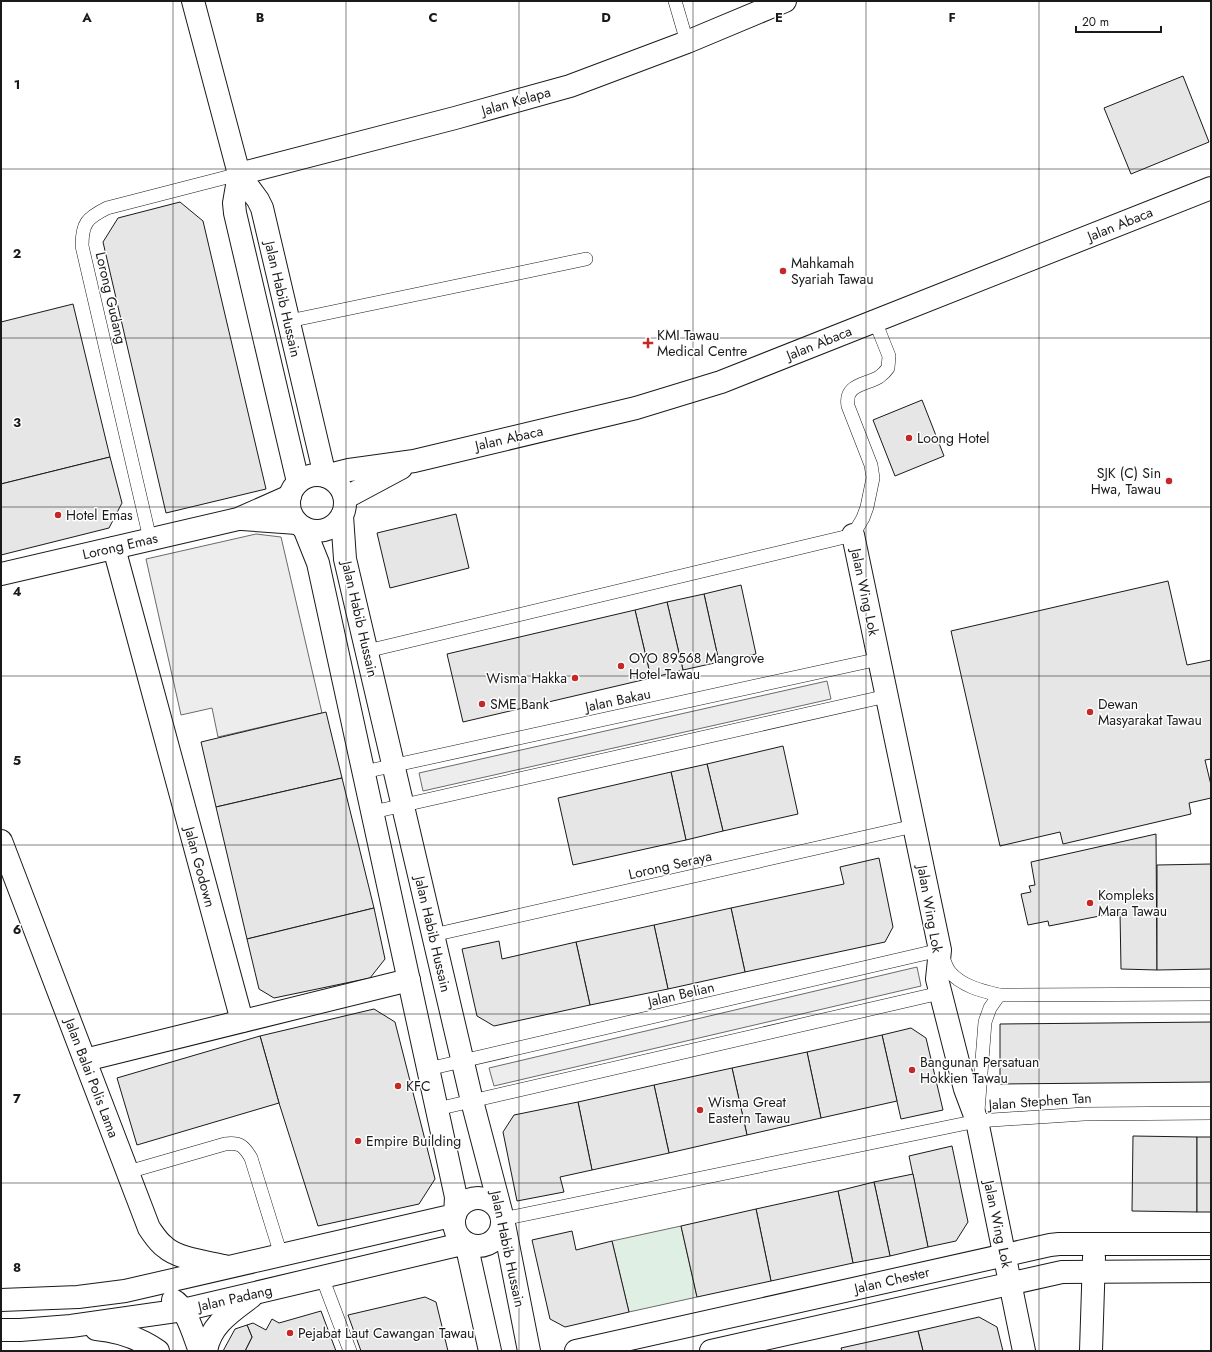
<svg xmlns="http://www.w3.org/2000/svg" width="1212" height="1352" font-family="Jost,sans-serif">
<rect width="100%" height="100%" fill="#fff"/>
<polygon fill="#e0efe3" stroke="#6a6a6a" points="681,1226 697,1297 629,1312 612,1241"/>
<g fill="#ededed" stroke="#6a6a6a">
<polygon points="256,534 281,537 322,713 218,737 212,708 181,715 146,559"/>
<polygon points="827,681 831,699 423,791 419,773"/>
<polygon points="917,967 921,986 494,1086 489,1068"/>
</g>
<g fill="#e6e6e6" stroke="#1a1a1a">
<polygon points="1183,76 1209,142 1131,174 1104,108"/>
<polygon points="180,202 203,221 266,489 166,513 103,242 118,218"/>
<polygon points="73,304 110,457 1,484 1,322"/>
<polygon points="922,400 944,456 895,476 873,420"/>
<polygon points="110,457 122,503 109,528 1,555 1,484"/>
<polygon points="456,514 469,568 390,588 377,533"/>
<polygon points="1168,581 1187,665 1211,660 1211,759 1205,760 1211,785 1211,798 1189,803 1191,814 1063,844 1060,832 1000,846 951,631"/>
<polygon points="741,585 756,654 719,662 704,594"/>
<polygon points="704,594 719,662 683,670 667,602"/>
<polygon points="667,602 683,670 651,678 635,610"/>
<polygon points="635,610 651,678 463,722 447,654"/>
<polygon points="326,712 342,778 216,807 201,742"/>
<polygon points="783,746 798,814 723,831 707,764"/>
<polygon points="707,764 723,831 686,840 671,772"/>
<polygon points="671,772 686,840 573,865 558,798"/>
<polygon points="342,778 374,908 247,939 216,807"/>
<polygon points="1156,834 1157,970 1121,969 1120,912 1049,926 1048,921 1028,925 1021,894 1031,892 1029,886 1035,885 1031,862"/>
<polygon points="879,858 893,927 885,942 745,972 731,908 844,884 840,867"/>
<polygon points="1211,864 1211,969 1157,970 1157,865"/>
<polygon points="374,908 385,959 370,978 274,998 259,989 247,939"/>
<polygon points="731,908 745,972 668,989 654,925"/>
<polygon points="654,925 668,989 590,1005 576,942"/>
<polygon points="499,941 502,959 576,942 590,1005 494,1026 477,1016 462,949"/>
<polygon points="374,1009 395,1022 435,1179 419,1204 318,1226 279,1103 260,1036"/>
<polygon points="1211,1022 1211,1082 1000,1084 1000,1024"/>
<polygon points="911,1028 926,1038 943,1110 901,1119 882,1035"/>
<polygon points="882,1035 897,1101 821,1118 807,1052"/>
<polygon points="260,1036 279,1103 137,1145 117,1078"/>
<polygon points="807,1052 821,1118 747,1135 732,1068"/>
<polygon points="732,1068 747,1135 669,1153 654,1085"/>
<polygon points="654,1085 669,1153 592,1170 578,1102"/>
<polygon points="578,1102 592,1170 560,1177 564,1192 517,1201 503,1132 514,1115"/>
<polygon points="1133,1136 1197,1137 1197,1212 1132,1211"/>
<rect x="1197" y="1137" width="14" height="75"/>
<polygon points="952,1146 968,1222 956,1241 928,1247 909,1156"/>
<polygon points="913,1174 928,1247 890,1256 874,1182"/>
<polygon points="874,1182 890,1256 853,1263 838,1191"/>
<polygon points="838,1191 853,1263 771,1281 756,1209"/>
<polygon points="756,1209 771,1281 697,1297 681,1226"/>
<polygon points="572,1231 576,1250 612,1241 629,1312 565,1327 550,1319 532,1240"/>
<polygon points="425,1297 436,1302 448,1351 361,1351 348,1315"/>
<polygon points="321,1311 336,1351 245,1351 252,1337 247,1325 253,1323 266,1330 272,1319 279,1323"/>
<polygon points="979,1317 997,1327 1003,1351 923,1351 918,1331"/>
<polygon points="247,1325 252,1337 245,1351 223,1351 235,1329"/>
<polygon points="918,1331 923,1351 842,1351 841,1348"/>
</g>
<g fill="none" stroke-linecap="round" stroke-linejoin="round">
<g stroke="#1a1a1a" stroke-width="14">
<g id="lane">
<polyline points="675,1 687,42"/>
<polyline points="289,321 586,259"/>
<path d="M150,539L82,246C82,223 87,218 107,208L239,174"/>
<path d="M367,651L853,535L863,518L867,507L873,478L871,465L848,406C844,384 866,385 879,377C883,374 886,371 888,368L889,356L875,321"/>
<polyline points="364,772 879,659"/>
<polyline points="373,812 887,696"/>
<polyline points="433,935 914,826"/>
<path d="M428,1069L940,950C943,957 945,965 949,971C961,986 982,991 999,995L1211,994"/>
<polyline points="437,1109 940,993"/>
<polyline points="978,1111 985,1022 990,1008 999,995"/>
<path d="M128,1172L225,1144C240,1142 244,1146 251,1158L281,1255"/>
<polyline points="503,1219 977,1121 1084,1114 1211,1113"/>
<polyline points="322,1277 350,1351"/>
</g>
</g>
<g stroke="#1a1a1a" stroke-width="24">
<g id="street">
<polyline points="193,1 239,174 258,200 262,208 325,476 349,470 414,461 636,408 721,382 1211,188"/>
<polyline points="239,174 455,118 570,86 687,42 785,1"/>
<polyline points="239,174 234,203 235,213 298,482"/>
<circle cx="317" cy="503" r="28"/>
<polyline points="345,498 401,468"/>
<polyline points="342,516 345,559 472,1101 503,1219 529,1351"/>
<polyline points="242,519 297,523"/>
<polyline points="853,535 940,950 937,979 965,1089 977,1121 1024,1351"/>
<polyline points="114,548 242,1021"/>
<polyline points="1,574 238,519 290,496"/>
<path d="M1,841L149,1228C154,1235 158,1242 165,1247C178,1259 207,1262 224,1266"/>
<polyline points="85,1060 409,980"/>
<circle cx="478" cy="1222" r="24"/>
<polyline points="1,1300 78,1297 125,1291 455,1215 456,1197 318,563 304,528"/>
<path d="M173,1300C187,1307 194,1337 200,1351"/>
<path d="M96,1329C119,1331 139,1338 158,1351"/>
<polyline points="1,1330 20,1330 71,1326 183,1310 466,1243 490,1351"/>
<path d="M206,1351C210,1325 231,1312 251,1297"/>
<polyline points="576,1351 1050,1245 1059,1244 1211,1244"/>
<polyline points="711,1351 1053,1274 1062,1272 1211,1271"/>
<polyline points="1091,1351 1094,1257"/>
</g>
</g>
<use href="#lane" stroke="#fff" stroke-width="13"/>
<use href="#street" stroke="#fff" stroke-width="22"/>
</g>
<path fill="none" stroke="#1a1a1a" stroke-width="1" stroke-opacity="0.55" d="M173,1V1351M346,1V1351M519,1V1351M693,1V1351M866,1V1351M1039,1V1351M1,169H1211M1,338H1211M1,507H1211M1,676H1211M1,845H1211M1,1014H1211M1,1183H1211"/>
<g fill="#c62828" stroke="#fff" stroke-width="1.5">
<circle cx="783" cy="271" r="4"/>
<path d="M646 337h4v4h4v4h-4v4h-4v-4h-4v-4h4z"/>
<circle cx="909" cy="438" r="4"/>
<circle cx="1169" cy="481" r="4"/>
<circle cx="58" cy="515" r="4"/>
<circle cx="621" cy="666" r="4"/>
<circle cx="575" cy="678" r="4"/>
<circle cx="482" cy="704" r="4"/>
<circle cx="1090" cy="712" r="4"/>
<circle cx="1090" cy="903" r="4"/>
<circle cx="912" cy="1070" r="4"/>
<circle cx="398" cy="1086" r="4"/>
<circle cx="700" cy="1110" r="4"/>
<circle cx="358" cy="1141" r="4"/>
<circle cx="290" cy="1333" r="4"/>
</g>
<g text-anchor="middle" stroke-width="3" stroke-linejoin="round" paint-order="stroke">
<g font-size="14" fill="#1a1a1a" stroke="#fff">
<text transform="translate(516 101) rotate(-16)" y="5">Jalan Kelapa</text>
<text transform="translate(1120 224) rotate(-22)" y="5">Jalan Abaca</text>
<text transform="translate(111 298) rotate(77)" y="5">Lorong Gudang</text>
<text transform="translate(283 299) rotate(77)" y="5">Jalan Habib Hussain</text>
<text transform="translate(819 343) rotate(-22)" y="5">Jalan Abaca</text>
<text transform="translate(509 438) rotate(-13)" y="5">Jalan Abaca</text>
<text transform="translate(120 546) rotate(-13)" y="5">Lorong Emas</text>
<text transform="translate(865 592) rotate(78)" y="5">Jalan Wing Lok</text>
<text transform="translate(360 619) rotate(77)" y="5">Jalan Habib Hussain</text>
<text transform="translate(618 700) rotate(-12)" y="5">Jalan Bakau</text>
<text transform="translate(670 865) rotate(-13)" y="5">Lorong Seraya</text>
<text transform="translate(200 867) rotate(75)" y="5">Jalan Godown</text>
<text transform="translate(930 909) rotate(80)" y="5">Jalan Wing Lok</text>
<text transform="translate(433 934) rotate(77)" y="5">Jalan Habib Hussain</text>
<text transform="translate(681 994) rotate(-13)" y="5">Jalan Belian</text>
<text transform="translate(92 1078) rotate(69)" y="5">Jalan Balai Polis Lama</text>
<text transform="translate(1040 1101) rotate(-4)" y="5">Jalan Stephen Tan</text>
<text transform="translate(998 1224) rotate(78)" y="5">Jalan Wing Lok</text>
<text transform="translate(508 1249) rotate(78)" y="5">Jalan Habib Hussain</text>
<text transform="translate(892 1280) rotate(-13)" y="5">Jalan Chester</text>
<text transform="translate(235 1298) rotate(-13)" y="5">Jalan Padang</text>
</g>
<g font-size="14" fill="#1a1a1a" stroke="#fff" text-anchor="start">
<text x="791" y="268">Mahkamah<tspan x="791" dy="16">Syariah Tawau</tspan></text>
<text x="657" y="340">KMI Tawau<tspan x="657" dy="16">Medical Centre</tspan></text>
<text x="917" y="443">Loong Hotel</text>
<text x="1161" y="478" text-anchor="end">SJK (C) Sin<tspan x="1161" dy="16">Hwa, Tawau</tspan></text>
<text x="66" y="520">Hotel Emas</text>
<text x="629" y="663">OYO 89568 Mangrove<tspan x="629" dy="16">Hotel Tawau</tspan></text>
<text x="567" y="683" text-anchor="end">Wisma Hakka</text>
<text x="490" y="709">SME Bank</text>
<text x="1098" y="709">Dewan<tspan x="1098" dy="16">Masyarakat Tawau</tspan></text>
<text x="1098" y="900">Kompleks<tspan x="1098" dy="16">Mara Tawau</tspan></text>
<text x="920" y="1067">Bangunan Persatuan<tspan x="920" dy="16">Hokkien Tawau</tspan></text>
<text x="406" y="1091">KFC</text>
<text x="708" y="1107">Wisma Great<tspan x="708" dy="16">Eastern Tawau</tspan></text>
<text x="366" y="1146">Empire Building</text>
<text x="298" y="1338">Pejabat Laut Cawangan Tawau</text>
</g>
</g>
<g font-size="13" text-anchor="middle" font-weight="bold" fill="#1a1a1a" stroke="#fff" stroke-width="3" stroke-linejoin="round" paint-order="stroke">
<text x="87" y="22">A</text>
<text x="260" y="22">B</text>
<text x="433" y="22">C</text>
<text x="606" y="22">D</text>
<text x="779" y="22">E</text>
<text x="952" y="22">F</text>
<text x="17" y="89">1</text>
<text x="17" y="258">2</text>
<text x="17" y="427">3</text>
<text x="17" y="596">4</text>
<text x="17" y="765">5</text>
<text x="17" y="934">6</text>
<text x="17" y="1103">7</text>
<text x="17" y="1272">8</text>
</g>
<rect width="1212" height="1352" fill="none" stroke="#1a1a1a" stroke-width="4"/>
<path d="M1076 26v6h85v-6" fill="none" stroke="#1a1a1a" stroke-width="2"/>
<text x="1082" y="26" font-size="12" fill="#1a1a1a" stroke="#ffffff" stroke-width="3" paint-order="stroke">20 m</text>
</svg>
